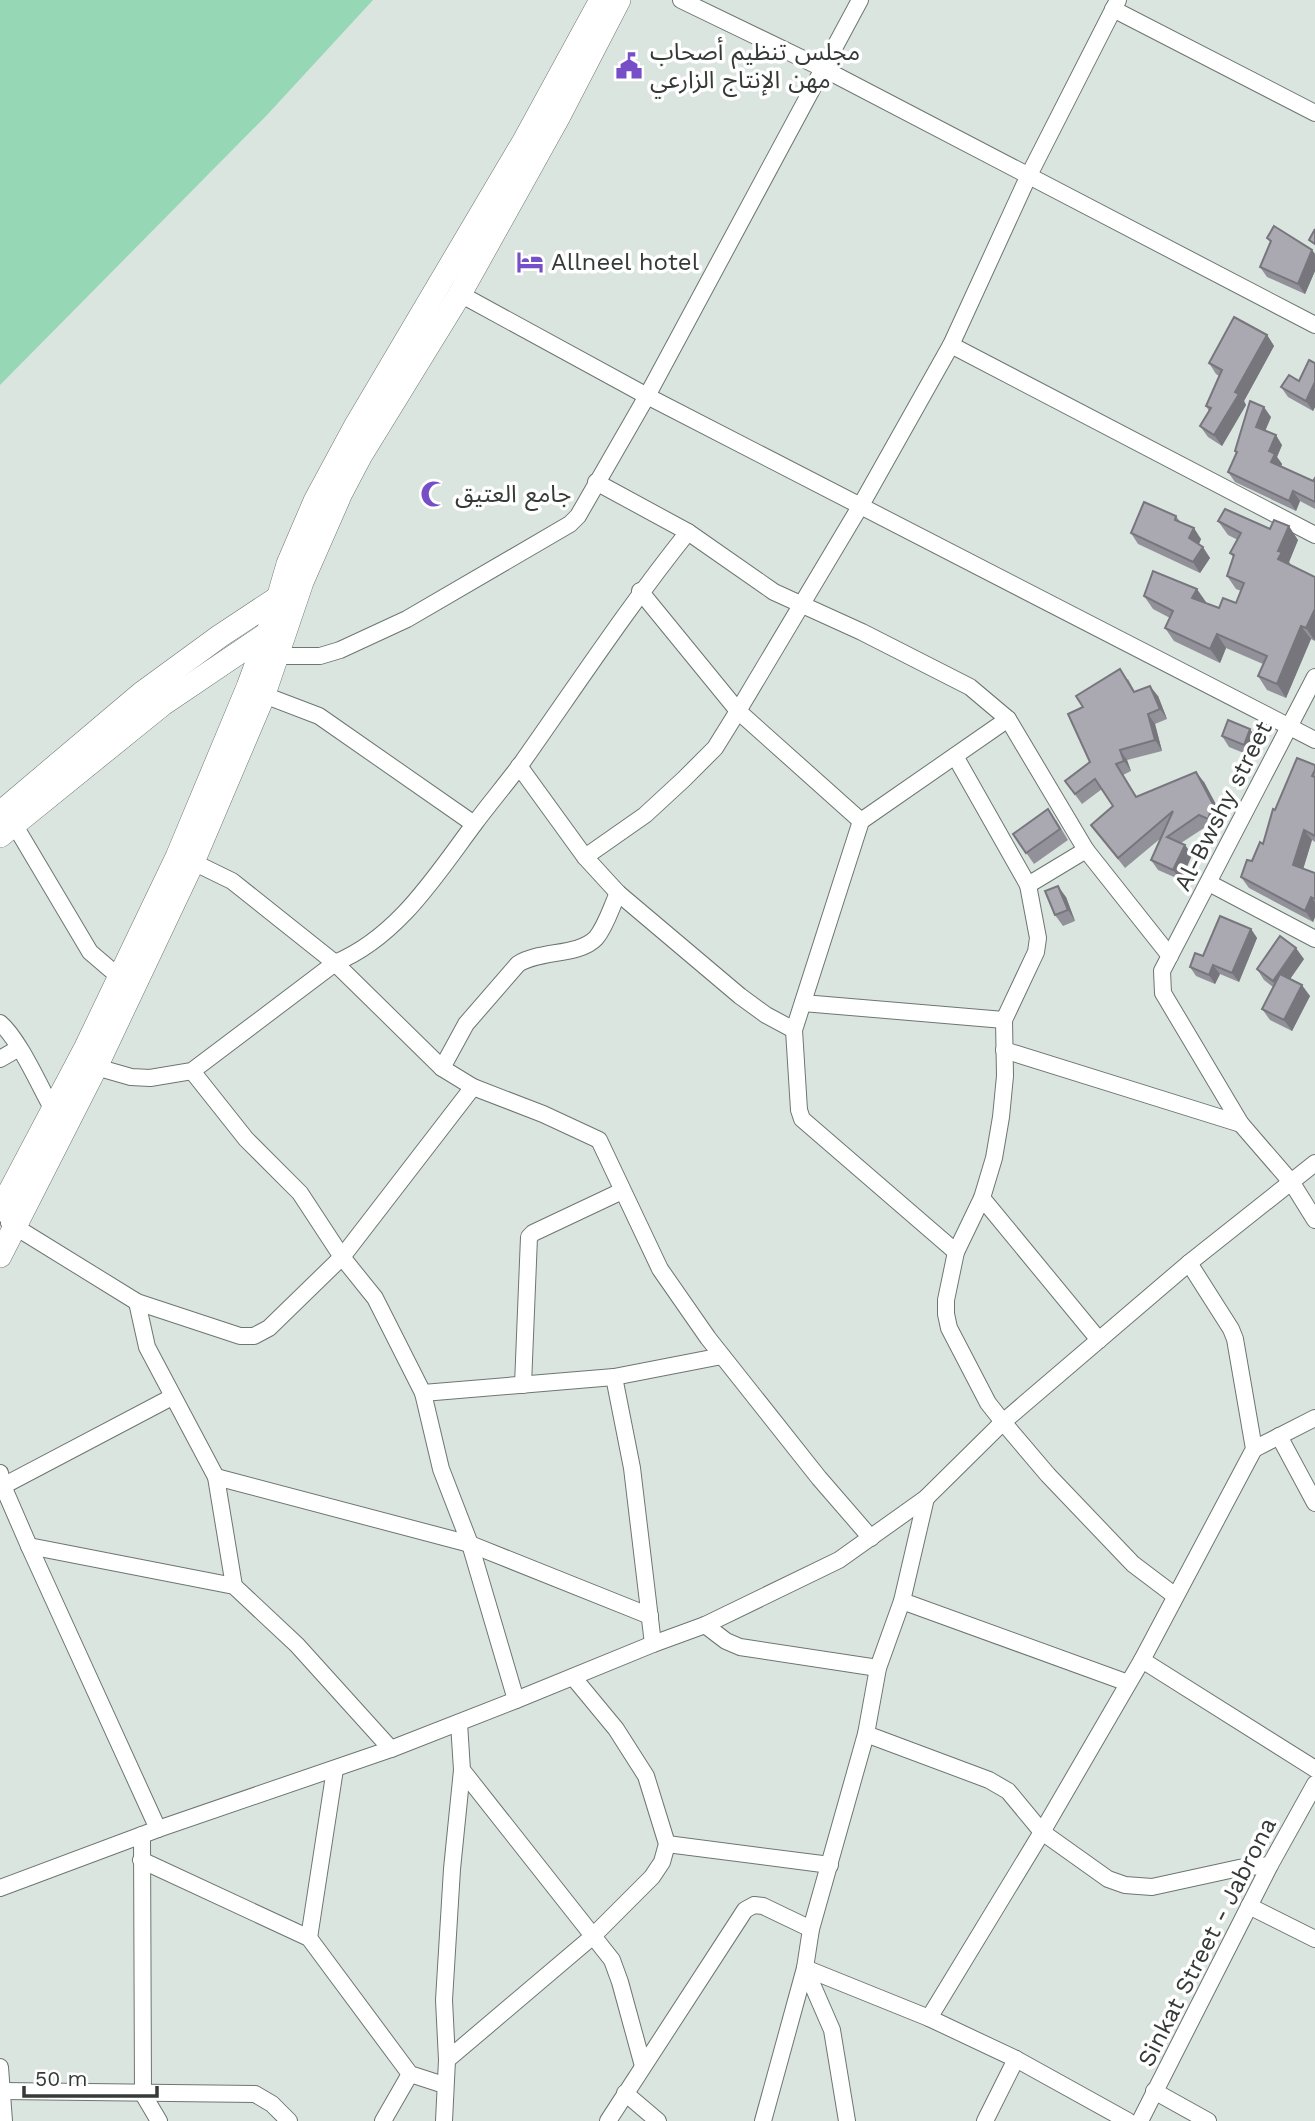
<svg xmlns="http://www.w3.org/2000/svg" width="1315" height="2121" font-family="'Work Sans','Noto Sans Arabic',sans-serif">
<rect width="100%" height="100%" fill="#dbe5df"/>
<polygon fill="#96d7b6" points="0,0 373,0 267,115 0,385"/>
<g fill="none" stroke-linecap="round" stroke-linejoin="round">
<g stroke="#6d7671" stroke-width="18">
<g id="street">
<polyline points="681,0 824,69 1315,325"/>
<polyline points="1113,9 1315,113"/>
<polyline points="460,294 647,396 1315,740"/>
<polyline points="951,345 1315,535"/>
<polyline points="596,482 688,532 774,592 862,632 970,687 1008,719 1086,850 1028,885 1038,938 1036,952 1004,1020 1005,1076 1001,1117 994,1158 982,1198 956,1252 946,1300 946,1314 949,1328 988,1403 1003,1422 1048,1475 1133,1564 1174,1595"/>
<polyline points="640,591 738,711 861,821"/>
<polyline points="269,656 320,656 340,650 407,619 570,524 578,516 647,396 860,0"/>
<polyline points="1315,677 1162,971 1163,993 1241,1124 1292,1183 1315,1220"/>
<polyline points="256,692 319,716 474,824"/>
<polyline points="955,756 1028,885"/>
<polyline points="519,766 585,857 618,893 740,996 766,1015 794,1030"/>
<polyline points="14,824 90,952 118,976"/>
<polyline points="1086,850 1170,956"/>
<polyline points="585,857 645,815 684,779 715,748 738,711 861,505 951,345 1028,177 1118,0"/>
<polyline points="193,862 232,881 335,963 442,1068 473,1087 543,1114 599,1140 660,1269 708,1338 819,1478 871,1538"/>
<polyline points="1209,883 1315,939"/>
<polyline points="803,1003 1004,1020"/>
<path d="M0,1023C19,1039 40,1087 53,1110"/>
<polyline points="1004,1050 1241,1124"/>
<polyline points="0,1059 19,1048"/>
<path d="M96,1067L131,1077L150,1078L192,1071L335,963C398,937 436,875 475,823C490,803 506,784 521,764C576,686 628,607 688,532"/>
<path d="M442,1068L466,1024L518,964C540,950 579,956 596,938C606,926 611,908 618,893"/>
<polyline points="192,1071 246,1139 300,1193 342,1257 375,1298 423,1393 441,1469 470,1544 516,1700"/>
<polyline points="982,1198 1099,1340"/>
<polyline points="9,1223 137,1302 240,1336 254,1336 269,1328 342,1257 473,1087"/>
<polyline points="956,1252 802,1119 799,1110 794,1030 861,821 1008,719"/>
<polyline points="137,1302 147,1347 216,1477 234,1586"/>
<polyline points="614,1377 632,1468 653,1644"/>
<polyline points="523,1385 529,1237 533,1233 622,1191"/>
<polyline points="423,1393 614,1377 722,1356"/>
<polyline points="1279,1436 1315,1503"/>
<polyline points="1254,1449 1315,1418"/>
<polyline points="0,1473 3,1486 29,1546 158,1829"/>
<polyline points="216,1477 470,1544 650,1616"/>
<polyline points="3,1486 172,1397"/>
<polyline points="29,1546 234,1586 297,1645 391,1749"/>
<polyline points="902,1601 1128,1683"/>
<polyline points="705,1625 726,1641 740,1647 878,1668"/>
<polyline points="1142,1660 1315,1769"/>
<polyline points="459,1723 462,1770 612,1960 620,1982 643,2066"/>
<polyline points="866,1734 989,1780 1008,1791 1042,1832 1108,1879 1125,1885 1152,1887 1239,1868 1270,1865"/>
<polyline points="142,1835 143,2094 159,2121"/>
<polyline points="667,1844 830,1865"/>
<polyline points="141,1860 309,1938 410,2074 444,2085"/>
<polyline points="0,1888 158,1829 391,1749 516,1700 653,1644 705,1625 839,1560 926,1498 1003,1422 1189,1263 1315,1163"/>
<polyline points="1249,1906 1315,1939"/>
<polyline points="309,1938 335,1769"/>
<polyline points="805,1968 929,2018 1016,2059 1128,2121"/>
<polyline points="805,1968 832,2030 847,2121"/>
<polyline points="929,2018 1042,1832 1142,1660 1254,1449 1235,1339 1231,1329 1189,1263"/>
<polyline points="447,2060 592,1937 652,1877 662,1862 667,1844 646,1776 616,1729 573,1677"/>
<polyline points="0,2067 4,2121"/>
<polyline points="3,2091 255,2094 272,2104 289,2121"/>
<polyline points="1154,2091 1208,2121"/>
<polyline points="625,2093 658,2121"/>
<polyline points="383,2121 410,2074"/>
<polyline points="444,2121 447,2060 444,2000 452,1869 462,1770"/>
<polyline points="608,2121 745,1910 754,1905 763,1906 811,1929"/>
<polyline points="763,2121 805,1968 811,1929 866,1734 878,1668 902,1601 926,1498"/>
<polyline points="985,2121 1016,2059"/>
<polyline points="1140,2121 1270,1865 1315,1784"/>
</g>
</g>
<g stroke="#6d7671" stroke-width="24">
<g id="secondary">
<polyline points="0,813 142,693 220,636 282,595"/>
<polyline points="0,836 163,704 271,631"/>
<polyline points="0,1210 86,1047 177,857 248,687 268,633 288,564 315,501 356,425 524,141 601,0"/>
<polyline points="0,1256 96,1067 193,862 263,697 302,582 341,493 361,455 460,294 558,118 619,0"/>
</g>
</g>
<use href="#street" stroke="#fff" stroke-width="16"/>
<use href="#secondary" stroke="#fff" stroke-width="23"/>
</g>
<g fill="#929199">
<polygon points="1267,238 1312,250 1315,254 1315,271 1305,294 1267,277 1260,267 1271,243"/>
<polygon points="1267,335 1274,346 1244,401 1246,405 1222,446 1208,437 1200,426 1209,411 1206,406 1219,376 1216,374 1209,363"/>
<polygon points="1315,363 1315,407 1313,411 1288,397 1281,387 1299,381"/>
<polygon points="1271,417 1265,431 1282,445 1277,457 1282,464 1281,467 1313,481 1315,478 1315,509 1300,501 1296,511 1235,482 1228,472 1236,453 1235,451"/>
<polygon points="1176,516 1181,523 1201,539 1199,544 1210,558 1200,573 1138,544 1131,533"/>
<polygon points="1218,521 1270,529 1298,540 1289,562 1291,565 1315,641 1311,639 1286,698 1267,690 1258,676 1263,664 1226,648 1220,663 1174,641 1165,628 1170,618 1153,609 1144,596 1206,602 1206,603 1219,608 1236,603 1241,591 1236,589 1227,576 1234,558 1230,553 1238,540 1228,535"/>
<polygon points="1128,679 1135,692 1158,696 1167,719 1155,724 1162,751 1127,760 1131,771 1123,775 1137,797 1204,782 1221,814 1215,829 1207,826 1181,843 1185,845 1192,855 1181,880 1158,870 1151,860 1161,838 1125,868 1091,825 1113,806 1102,789 1082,804 1065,781 1090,762 1083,707"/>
<polygon points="1222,736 1258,741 1251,756 1229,747"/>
<polygon points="1315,765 1315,842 1312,840 1303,869 1315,873 1315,917 1313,922 1249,888 1241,877 1263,844 1275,810"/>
<polygon points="1056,820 1068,840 1034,864 1013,834"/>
<polygon points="1066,897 1075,921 1063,926 1055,915"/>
<polygon points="1251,929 1257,938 1239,982 1220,974 1215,984 1196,976 1190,967 1203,956"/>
<polygon points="1304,959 1290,979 1310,996 1292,1031 1270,1020 1262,1009 1273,987 1264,980 1257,969"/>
</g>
<g fill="#77767d">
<polygon points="1312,250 1315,254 1315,271 1305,294 1298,284"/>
<polygon points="1267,335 1274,346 1244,401 1246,405 1222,446 1214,435 1235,392"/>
<polygon points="1315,382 1315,407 1313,411 1306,401"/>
<polygon points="1264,407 1271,417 1263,436 1256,427"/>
<polygon points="1276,435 1282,445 1277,457 1282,464 1278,472 1271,462 1269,451"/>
<polygon points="1293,491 1300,501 1296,511 1289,501"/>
<polygon points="1289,526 1298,540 1289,562 1291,566 1278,559 1278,551"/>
<polygon points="1194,528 1201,539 1197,549 1189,538"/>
<polygon points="1203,547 1210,558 1200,573 1193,562"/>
<polygon points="1197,589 1206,602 1202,612 1192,598"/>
<polygon points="1315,609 1315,641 1306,628"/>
<polygon points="1301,626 1311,639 1286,698 1277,684"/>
<polygon points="1217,634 1226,648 1220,663 1210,649"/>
<polygon points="1150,686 1158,696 1167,719 1160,709"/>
<polygon points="1148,714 1155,724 1162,751 1155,740"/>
<polygon points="1250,729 1258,741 1251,756 1244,745"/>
<polygon points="1120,750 1127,760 1131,771 1124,761"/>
<polygon points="1196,772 1204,782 1221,814 1215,829 1208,819"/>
<polygon points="1304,830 1312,840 1301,876 1293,865"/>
<polygon points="1185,845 1192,855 1181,880 1173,870"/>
<polygon points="1058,886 1066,897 1075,921 1068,910"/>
<polygon points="1311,897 1315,902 1315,917 1313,922 1305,911"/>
<polygon points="1251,929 1257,938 1239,982 1232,973"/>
<polygon points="1296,948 1304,959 1281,992 1273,981"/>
<polygon points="1213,965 1220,974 1215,984 1209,975"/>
<polygon points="1302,985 1310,996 1292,1031 1284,1020"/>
</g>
<g fill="#aaa9b2" stroke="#77767d" stroke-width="2">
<polygon points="1274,226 1312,250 1298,284 1260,267 1271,241 1267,238"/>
<polygon points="1315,229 1315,244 1309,240"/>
<polygon points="1234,317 1267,335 1235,392 1239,394 1214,435 1200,426 1211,408 1206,406 1222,370 1209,363"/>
<polygon points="1309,360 1315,363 1315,382 1306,401 1281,387 1289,375 1299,381"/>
<polygon points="1250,401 1264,407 1256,427 1276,435 1269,451 1275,454 1271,462 1313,481 1315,478 1315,502 1293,491 1289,501 1228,472 1237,452 1235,451"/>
<polygon points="1144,502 1176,516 1175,520 1194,528 1189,538 1203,547 1193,562 1131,533"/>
<polygon points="1225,509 1270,529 1274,520 1289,526 1278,551 1282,552 1278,559 1315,577 1315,609 1306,628 1301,626 1277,684 1258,676 1267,656 1217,634 1210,649 1165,628 1173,611 1144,596 1153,571 1197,589 1192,598 1219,608 1223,598 1236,603 1244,583 1227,576 1234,555 1230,553 1241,533 1218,521"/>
<polygon points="1120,669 1134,692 1150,686 1160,709 1148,714 1155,740 1120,750 1124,761 1116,764 1136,797 1196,772 1213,804 1208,819 1199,815 1167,837 1185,845 1173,870 1151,860 1173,811 1118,858 1091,825 1113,806 1095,779 1075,794 1065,781 1090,762 1068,714 1083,707 1076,696"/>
<polygon points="1228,720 1250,729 1244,745 1222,736"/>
<polygon points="1297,758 1315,765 1315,770 1312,776 1315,777 1315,836 1304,830 1293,865 1315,873 1315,899 1311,897 1305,911 1241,877 1247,860 1252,861 1260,842 1263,844 1273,809 1275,810"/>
<polygon points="1048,809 1060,829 1026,853 1013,834"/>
<polygon points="1058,886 1068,910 1055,915 1045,891"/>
<polygon points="1220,916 1251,929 1232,973 1213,965 1209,975 1190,967 1195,953 1203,956"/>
<polygon points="1280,936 1296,948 1273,981 1257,969"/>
<polygon points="1280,974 1302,985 1284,1020 1262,1009"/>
</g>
<defs>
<g id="civic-bare" transform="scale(2.1)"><path d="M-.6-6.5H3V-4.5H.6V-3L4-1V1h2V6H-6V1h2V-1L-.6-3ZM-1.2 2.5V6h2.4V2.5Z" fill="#764ec7" stroke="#fff" stroke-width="2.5" paint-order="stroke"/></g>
<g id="hotel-bare" transform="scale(2.1)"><path d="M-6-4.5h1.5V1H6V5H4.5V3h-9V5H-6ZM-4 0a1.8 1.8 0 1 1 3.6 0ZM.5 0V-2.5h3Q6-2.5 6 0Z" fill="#764ec7" stroke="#fff" stroke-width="2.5" paint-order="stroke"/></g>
<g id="mosque-bare" transform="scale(2.1)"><path d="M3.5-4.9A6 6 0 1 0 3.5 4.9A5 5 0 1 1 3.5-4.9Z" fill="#764ec7" stroke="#fff" stroke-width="2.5" paint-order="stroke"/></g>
</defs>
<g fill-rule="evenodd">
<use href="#civic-bare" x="629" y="66"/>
<use href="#hotel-bare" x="530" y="262"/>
<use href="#mosque-bare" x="434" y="494"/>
</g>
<g text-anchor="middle" stroke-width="7" stroke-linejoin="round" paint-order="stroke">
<g font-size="24" fill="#353937" stroke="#fff" text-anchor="start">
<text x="650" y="60">مجلس تنظيم أصحاب<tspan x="650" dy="28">مهن الإنتاج الزارعي</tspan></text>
<text x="551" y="270">Allneel hotel</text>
<text x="455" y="502">جامع العتيق</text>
</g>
<g font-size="24" fill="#353937" stroke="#fff">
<text transform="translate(1223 806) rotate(-63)" y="8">Al-Bwshy street</text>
<text transform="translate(1207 1942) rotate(-63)" y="8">Sinkat Street - Jabrona</text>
</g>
</g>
<path d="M24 2086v10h133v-10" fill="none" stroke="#353937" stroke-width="3.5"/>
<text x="35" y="2086" font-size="21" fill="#353937" stroke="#ffffff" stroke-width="5" paint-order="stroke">50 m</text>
</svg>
